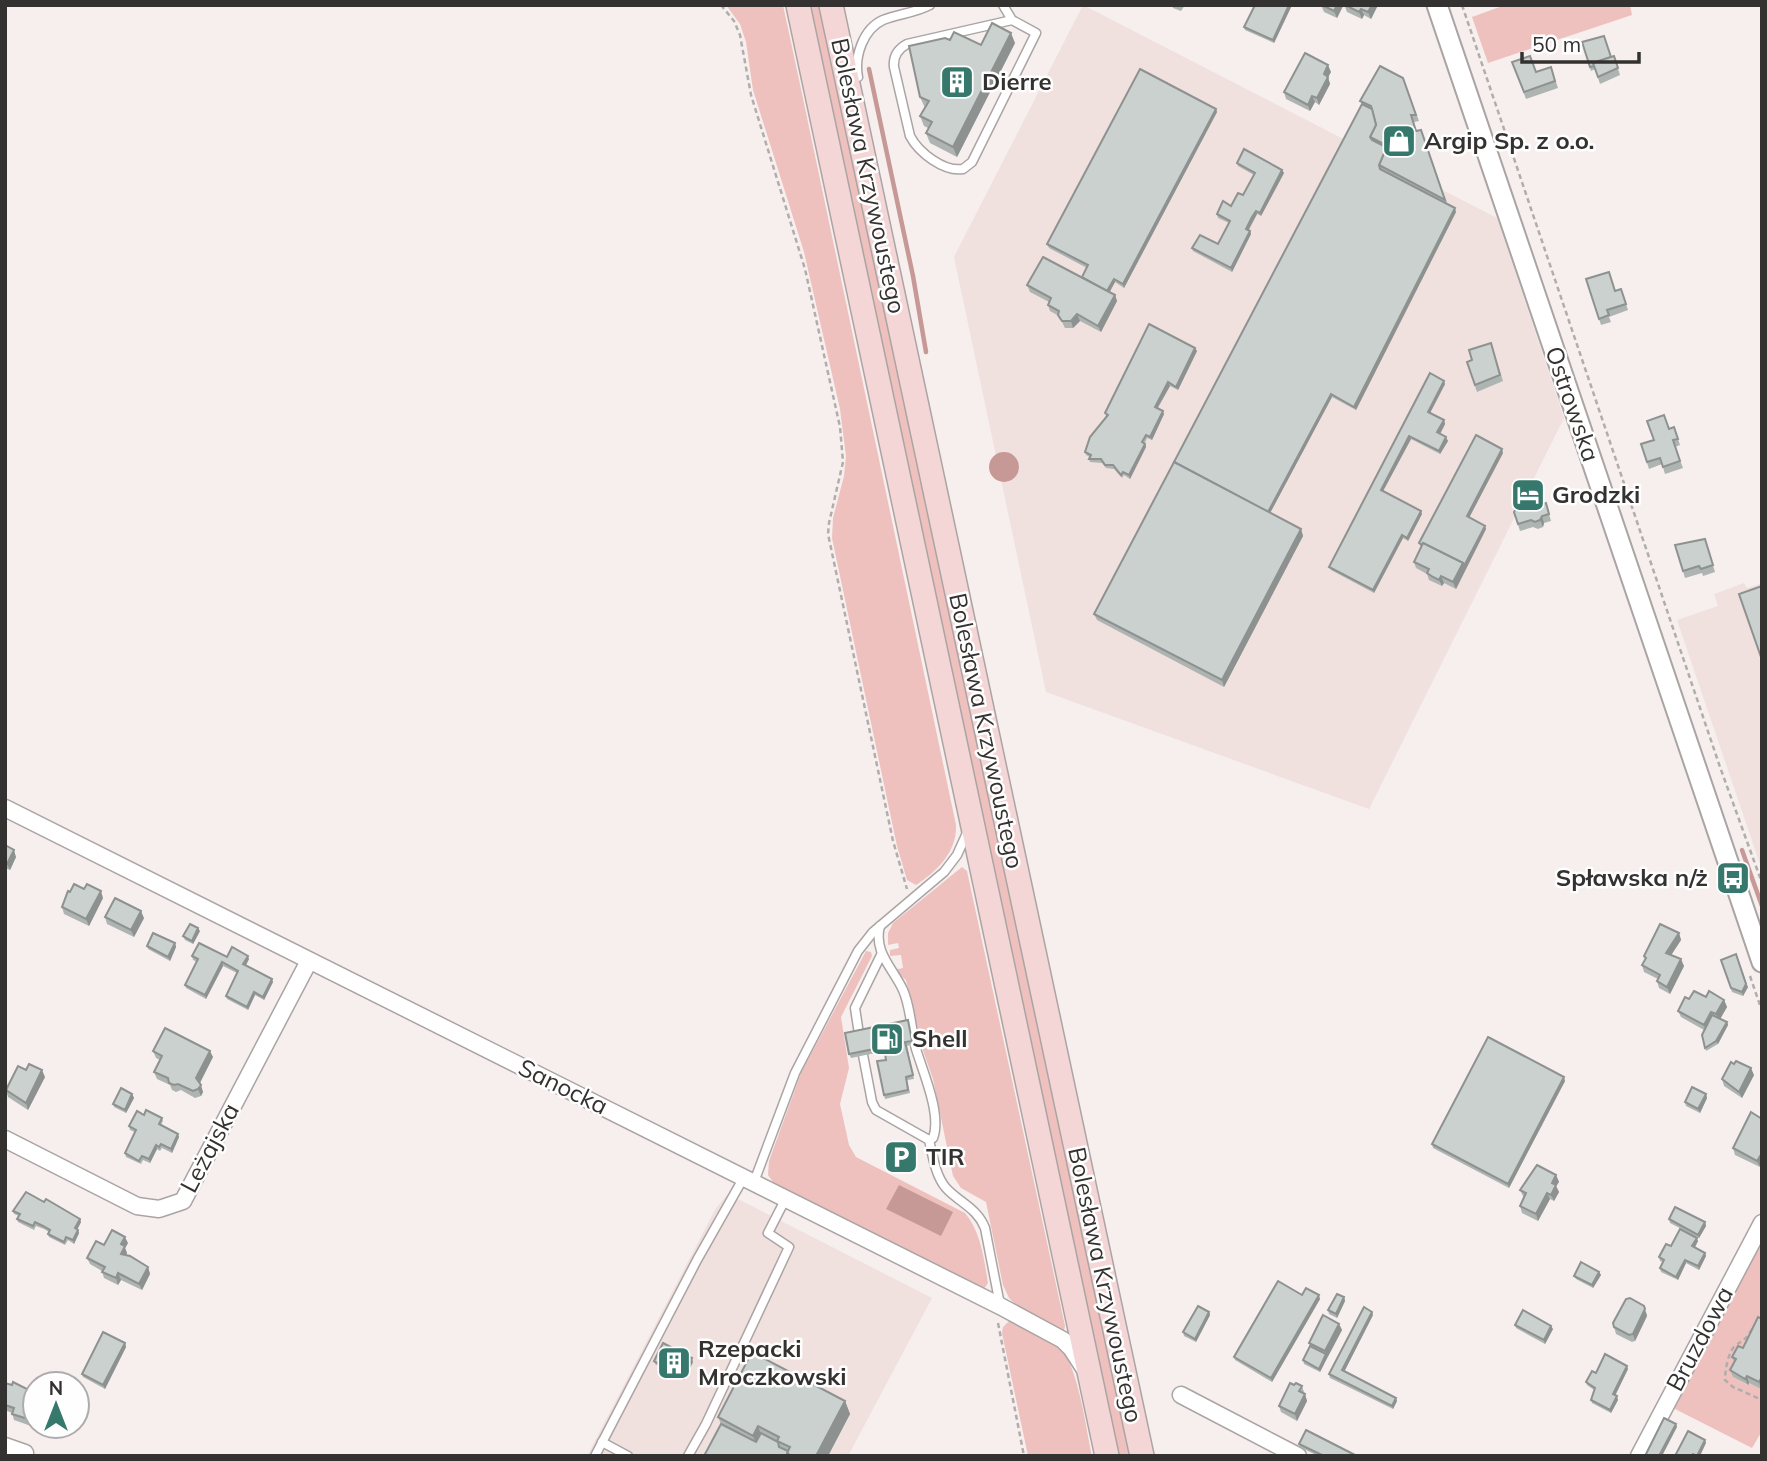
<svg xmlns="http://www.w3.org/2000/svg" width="1767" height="1461" font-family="Mulish,sans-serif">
<rect width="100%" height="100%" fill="#f6efee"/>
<g fill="#f0e0de">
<polygon points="1083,5 1497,218 1564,418 1369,809 1046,692 954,257"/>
<polygon points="1744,583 1747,588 1762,583 1762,870 1677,620 1718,606 1714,594"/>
<polygon points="728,1194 932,1298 848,1456 587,1456 716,1208"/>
</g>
<g fill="#eec1be">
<path d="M726,5H783L801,89L956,825C957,852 937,871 916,885L907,880L897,846L832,538L833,518L844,476L846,456L840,409L804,252L753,90L746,42L740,24Z"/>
<polygon points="807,5 822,5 1132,1456 1116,1456"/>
<polygon points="1505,5 1630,5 1632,15 1488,63 1472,17"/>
<polygon points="962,867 967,871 1065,1326 1064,1331 1018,1307 1009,1298 1003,1285 986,1202 961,1188 953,1176 933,1079 919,1039 906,980 894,970 903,968 901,955 890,956 890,950 899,948 898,943 888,945 888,933 893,923"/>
<path d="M866,951L871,952L872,956L841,1017L849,1068L840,1104L849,1145L856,1157L965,1213C981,1232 984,1259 988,1283L984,1289L776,1186L768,1175L769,1161L801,1073Z"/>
<polygon points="1762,1240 1762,1324 1733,1377 1747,1385 1749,1383 1762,1389 1762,1431 1752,1448 1673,1408"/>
<path d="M1010,1320C1026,1328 1045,1336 1059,1347C1078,1363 1086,1430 1092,1456H1028L1002,1333L1003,1327Z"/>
</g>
<g fill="#c79996">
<circle cx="1004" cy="467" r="15"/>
<polygon points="899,1185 953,1212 941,1236 886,1209"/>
</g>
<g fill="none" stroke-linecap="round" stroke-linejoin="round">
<g stroke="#c79996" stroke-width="4.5">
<polyline points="869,69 913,276 926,352"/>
<polyline points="1742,850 1762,906"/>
</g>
<g stroke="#aba4a4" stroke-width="11">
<g id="service">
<path d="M1003,5L1012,20L1036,33L972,162L963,169C944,172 919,153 910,136L894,67C893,57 898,49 907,44L1012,20"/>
<path d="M858,77C854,57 863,29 883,20C898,14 915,13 930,5"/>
<path d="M880,926C873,952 893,968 903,990C911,1008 911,1030 916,1049C923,1072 942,1115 933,1138L929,1140"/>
<polyline points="859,1034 855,1008 881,955"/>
<path d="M863,1055L872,1102L876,1110L929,1140C933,1156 935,1175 946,1188C960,1203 977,1208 985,1228L1000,1305"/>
<polyline points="754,1182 795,1073 858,951 873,932 944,872 957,855 967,833"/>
<polyline points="602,1442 628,1456"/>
<polyline points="595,1456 697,1260 744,1177"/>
<polyline points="688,1456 706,1424 789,1247 768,1233 786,1198"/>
</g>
</g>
<g stroke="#aba4a4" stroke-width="19">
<g id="minor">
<polyline points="5,808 1000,1306 1063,1340 1071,1348 1084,1368"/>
<polyline points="5,1139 137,1206 159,1209 183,1201 309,961"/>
<polyline points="1181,1395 1298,1456"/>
<polyline points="5,1446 25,1453"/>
<polyline points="1639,1456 1762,1223"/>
</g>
</g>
<g stroke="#aba4a4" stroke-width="23">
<polyline id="tertiary" points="1437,5 1762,962"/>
</g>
<g stroke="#aba4a4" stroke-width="26">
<g id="secondary">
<polyline points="798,5 1107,1456"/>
<polyline points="831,5 1142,1456"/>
</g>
</g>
<g stroke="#b2adac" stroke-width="2.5" stroke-dasharray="5 3.5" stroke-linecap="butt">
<polyline points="721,5 734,21 740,35 751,95 805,269 840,427 843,462 829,523 828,534 893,841 907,889"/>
<polyline points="1462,5 1720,767 1762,883"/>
<polyline points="1750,976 1762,1011"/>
<polyline points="998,1323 1024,1456"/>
<path d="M1752,1329C1746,1340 1744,1339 1735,1346C1728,1352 1725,1371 1725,1380L1733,1387L1762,1400"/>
</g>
<use href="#service" stroke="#fff" stroke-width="8"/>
<use href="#minor" stroke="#fff" stroke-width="16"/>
<use href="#tertiary" stroke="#fff" stroke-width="19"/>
<use href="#secondary" stroke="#f5d6d6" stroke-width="23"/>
</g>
<g fill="#aeb4b2">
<polygon points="1172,5 1185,5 1181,11 1173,8"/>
<polygon points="1292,5 1274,43 1245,30 1244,27"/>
<polygon points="1321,5 1378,5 1371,19 1364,15 1362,19 1347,12 1345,7 1343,6 1337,18 1324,12"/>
<polygon points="950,40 981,45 1015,43 957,157 930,143 926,133 928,128 924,126 920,116 925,108 920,97"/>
<polygon points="1582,42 1611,57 1614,56 1620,75 1600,84 1595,69 1591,71"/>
<polygon points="1512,62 1536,72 1551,67 1558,88 1526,99"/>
<polygon points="1331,72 1328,77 1330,84 1319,105 1315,102 1310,111 1286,99 1284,92"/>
<polygon points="1403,78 1419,121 1414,122 1416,131 1421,130 1447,204 1456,212 1356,410 1332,397 1270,513 1301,529 1303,536 1224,687 1097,620 1094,614 1362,104 1360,101"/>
<polygon points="1216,109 1217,112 1124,288 1115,282 1110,292 1115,295 1117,301 1101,332 1080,321 1073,328 1065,328 1059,316 1050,311 1048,305 1049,302 1030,292 1027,285 1082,277 1087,268 1049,248 1047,244"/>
<polygon points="1237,163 1282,170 1284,173 1261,216 1257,214 1249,230 1251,234 1232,272 1193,251 1192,248 1218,244 1229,223 1218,218 1217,214 1231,206 1243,195 1254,175 1238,166"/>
<polygon points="1586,279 1615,291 1621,289 1628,310 1609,317 1611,322 1601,325"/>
<polygon points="1491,343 1503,381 1477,392 1467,362 1472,360"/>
<polygon points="1195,348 1197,351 1178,390 1170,386 1158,408 1164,414 1152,440 1147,438 1145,443 1146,447 1130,479 1124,475 1122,478 1114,469 1106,468 1102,463 1090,462 1089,459 1090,457 1086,455 1085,452 1106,416 1105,413"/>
<polygon points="1430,373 1445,384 1430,413 1444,420 1445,424 1440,434 1448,441 1440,454 1411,439 1383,491 1422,514 1408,541 1403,538 1374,593 1331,570 1329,567"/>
<polygon points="1674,427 1680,445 1675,447 1683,468 1665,474 1662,464 1649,469 1641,444 1654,440 1669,429"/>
<polygon points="1503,453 1469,517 1486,529 1456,589 1444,583 1442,586 1429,580 1427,574 1416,568 1414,562 1421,547 1419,543"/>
<polygon points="1546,503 1551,521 1544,523 1543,527 1538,529 1533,527 1520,531 1514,512"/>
<polygon points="1705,539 1715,572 1703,576 1702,573 1685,578 1675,545"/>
<polygon points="5,845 16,857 10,870 5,868"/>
<polygon points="103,898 89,926 64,914 62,907"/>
<polygon points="105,917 144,918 134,937 107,924"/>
<polygon points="200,931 193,944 185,940 183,936"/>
<polygon points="1679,933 1681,940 1671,955 1684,966 1670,994 1659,988 1657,981 1658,979 1644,972 1642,965 1645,959 1644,956"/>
<polygon points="175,943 176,947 170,961 148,949 147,946"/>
<polygon points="1736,954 1748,987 1743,996 1732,992 1721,960"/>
<polygon points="192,956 227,957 249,959 246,966 273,982 264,1000 255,995 248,1010 227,999 226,996 237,973 223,966 206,999 186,988 185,985 197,962 193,960"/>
<polygon points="1706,997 1724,1000 1727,1007 1720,1019 1727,1022 1728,1025 1718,1044 1706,1051 1702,1035 1704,1030 1681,1017 1678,1011 1689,999"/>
<polygon points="908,1020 913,1044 907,1046 914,1079 907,1080 910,1093 885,1099 884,1095 886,1060 885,1051 851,1058 849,1054"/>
<polygon points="153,1051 213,1057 199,1083 203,1092 201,1096 195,1098 181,1090 176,1092 172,1090 170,1085 157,1079 154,1072 160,1060 156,1058"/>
<polygon points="26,1070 45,1077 28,1110 8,1097 6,1090"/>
<polygon points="1754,1075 1742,1098 1724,1086 1722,1079"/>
<polygon points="1565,1081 1509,1188 1433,1148 1432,1144"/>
<polygon points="132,1094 134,1098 126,1113 114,1107 113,1104"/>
<polygon points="1706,1094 1707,1098 1700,1113 1686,1106 1685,1102"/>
<polygon points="1751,1112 1760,1167 1735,1155 1733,1148"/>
<polygon points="144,1115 162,1118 163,1121 161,1125 179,1137 172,1153 162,1148 160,1151 157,1149 150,1163 143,1160 141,1164 126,1157 125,1153 135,1132 130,1130 129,1126"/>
<polygon points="1556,1175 1559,1182 1556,1186 1559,1192 1554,1201 1550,1199 1538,1221 1522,1213 1520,1206 1524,1198 1520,1190"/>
<polygon points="13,1211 81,1222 77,1230 79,1233 74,1244 68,1240 65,1245 49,1237 48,1234 49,1232 44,1229 36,1226 34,1230 18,1222 17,1219 19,1216 14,1214"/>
<polygon points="1669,1219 1705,1222 1706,1226 1699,1238 1670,1223"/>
<polygon points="1698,1241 1695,1248 1705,1253 1706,1256 1699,1270 1686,1263 1678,1280 1661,1272 1660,1268 1663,1262 1660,1261 1659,1257 1671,1246"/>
<polygon points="128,1243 125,1248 127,1253 126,1255 148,1267 150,1274 142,1290 121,1280 118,1285 104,1278 102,1271 90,1264 87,1258 104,1245"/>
<polygon points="1599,1272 1601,1275 1593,1288 1576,1279 1574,1276"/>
<polygon points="1302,1295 1320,1299 1272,1382 1235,1360 1234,1357"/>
<polygon points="1344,1297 1345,1301 1337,1318 1329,1314 1328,1310"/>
<polygon points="1209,1312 1210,1315 1196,1342 1184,1336 1183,1332"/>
<polygon points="1646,1312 1647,1316 1635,1341 1632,1342 1616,1334 1613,1323"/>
<polygon points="1373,1315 1344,1372 1397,1401 1393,1409 1330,1378 1329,1374"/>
<polygon points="1758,1317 1761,1389 1749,1383 1748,1385 1733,1377 1730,1370 1734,1362 1732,1357 1743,1348"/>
<polygon points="1339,1324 1342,1330 1320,1372 1304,1364 1303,1360 1310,1346 1309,1343"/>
<polygon points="1515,1325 1553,1329 1545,1344 1516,1328"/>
<polygon points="125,1343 126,1347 105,1389 83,1377 82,1374"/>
<polygon points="654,1361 693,1362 684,1380 655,1364"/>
<polygon points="1628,1369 1615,1395 1618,1400 1611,1413 1592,1403 1591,1400 1594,1390 1587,1385 1586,1382 1596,1373"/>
<polygon points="5,1383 35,1393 35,1414 31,1426 14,1420 12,1413 5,1410"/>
<polygon points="1294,1385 1302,1386 1307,1401 1297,1421 1281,1412 1279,1406"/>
<polygon points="845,1401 850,1414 828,1456 704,1456 721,1424 718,1417"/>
<polygon points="1299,1444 1357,1456 1318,1456 1300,1447"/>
</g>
<g fill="#8d9291">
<polygon points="1289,5 1292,5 1274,43 1273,40"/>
<polygon points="1337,5 1342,5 1343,6 1337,18 1334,11"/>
<polygon points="1372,5 1378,5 1371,19 1368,12"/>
<polygon points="1361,9 1364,15 1362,19 1359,12"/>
<polygon points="1011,33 1015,43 957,157 953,147"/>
<polygon points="1328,65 1331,72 1328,77 1330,84 1319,105 1317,98 1324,74"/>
<polygon points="1312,96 1315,102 1310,111 1308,105"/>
<polygon points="1216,109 1217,112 1124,288 1123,284"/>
<polygon points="1282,170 1284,173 1261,216 1260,213"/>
<polygon points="1455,208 1456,212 1356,410 1354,407"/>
<polygon points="1256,211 1257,214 1247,232 1246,229"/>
<polygon points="1250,231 1251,234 1232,272 1231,268"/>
<polygon points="1114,279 1115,282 1107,296 1106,293"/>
<polygon points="1115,295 1117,301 1101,332 1098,326"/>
<polygon points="1077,314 1080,321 1073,328 1071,321"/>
<polygon points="1195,348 1197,351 1178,390 1176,387"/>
<polygon points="1444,381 1445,384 1429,415 1428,412"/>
<polygon points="1168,382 1170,386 1156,410 1155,407"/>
<polygon points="1331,394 1332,397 1268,517 1267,514"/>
<polygon points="1163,411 1164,414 1152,440 1150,437"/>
<polygon points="1444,420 1445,424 1439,436 1437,432"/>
<polygon points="1409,436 1411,439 1382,493 1381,490"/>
<polygon points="1446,437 1448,441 1440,454 1439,451"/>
<polygon points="1145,444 1146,447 1130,479 1129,475"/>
<polygon points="1502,449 1503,453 1468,520 1467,516"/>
<polygon points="1421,511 1422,514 1408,541 1407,538"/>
<polygon points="1542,516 1544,523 1543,527 1540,520"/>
<polygon points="1485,526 1486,529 1456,589 1453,582 1463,563"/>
<polygon points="1301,529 1303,536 1224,687 1222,680"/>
<polygon points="1402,535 1403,538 1374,593 1373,590"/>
<polygon points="1441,576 1444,583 1442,586 1439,580"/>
<polygon points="14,850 16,857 10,870 7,864"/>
<polygon points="101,891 103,898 89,926 86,919"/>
<polygon points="141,911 144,918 134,937 131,930"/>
<polygon points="198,928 200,931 193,944 192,941"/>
<polygon points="1679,933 1681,940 1668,960 1666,953"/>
<polygon points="175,943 176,947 170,961 168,957"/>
<polygon points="248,956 249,959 244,968 243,964"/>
<polygon points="1681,959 1684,966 1670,994 1667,987"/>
<polygon points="222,962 223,966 206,999 205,995"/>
<polygon points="272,979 273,982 264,1000 263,997"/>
<polygon points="1746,984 1748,987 1743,996 1742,992"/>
<polygon points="254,992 255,995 248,1010 247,1007"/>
<polygon points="1724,1000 1727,1007 1719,1021 1716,1014"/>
<polygon points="1711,1012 1713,1018 1706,1032 1704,1025"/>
<polygon points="1727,1022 1728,1025 1718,1044 1716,1041"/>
<polygon points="210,1051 213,1057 199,1085 196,1078"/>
<polygon points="1751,1068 1754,1075 1742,1098 1739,1092"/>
<polygon points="42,1070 45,1077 28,1110 26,1103"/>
<polygon points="1564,1077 1565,1081 1509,1188 1508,1184"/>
<polygon points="201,1085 203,1092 201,1096 198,1089"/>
<polygon points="132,1094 134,1098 126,1113 125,1110"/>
<polygon points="1706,1094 1707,1098 1700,1113 1698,1109"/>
<polygon points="178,1134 179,1137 172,1153 171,1149"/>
<polygon points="156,1145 157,1149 150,1163 149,1159"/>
<polygon points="1762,1153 1762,1164 1760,1167 1757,1161"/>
<polygon points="1556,1175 1559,1182 1556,1186 1559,1192 1554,1201 1551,1195 1552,1183"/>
<polygon points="1547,1193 1550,1199 1538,1221 1536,1214"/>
<polygon points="80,1219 81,1222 76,1232 75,1228"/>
<polygon points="1705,1222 1706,1226 1699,1238 1698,1235"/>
<polygon points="78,1230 79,1233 74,1244 73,1240"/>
<polygon points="125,1237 128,1243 125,1248 127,1253 123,1260 121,1254 121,1244"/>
<polygon points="1697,1238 1698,1241 1693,1250 1692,1246"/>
<polygon points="1705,1253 1706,1256 1699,1270 1698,1266"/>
<polygon points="1685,1260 1686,1263 1678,1280 1676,1277"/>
<polygon points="148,1267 150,1274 142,1290 139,1284"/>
<polygon points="1599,1272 1601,1275 1593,1288 1592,1285"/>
<polygon points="118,1273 121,1280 118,1285 116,1278"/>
<polygon points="1319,1295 1320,1299 1272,1382 1271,1378"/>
<polygon points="1344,1297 1345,1301 1337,1318 1336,1314"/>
<polygon points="1644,1306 1647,1316 1635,1341 1633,1334"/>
<polygon points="1209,1312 1210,1315 1196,1342 1195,1339"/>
<polygon points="1372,1312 1373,1315 1343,1374 1342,1370"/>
<polygon points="1339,1324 1342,1330 1327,1358 1325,1351"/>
<polygon points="1551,1326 1553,1329 1545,1344 1544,1340"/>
<polygon points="125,1343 126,1347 105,1389 103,1385"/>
<polygon points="1326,1354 1327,1358 1320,1372 1319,1369"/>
<polygon points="692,1358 693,1362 684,1380 682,1377"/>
<polygon points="1627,1366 1628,1369 1614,1398 1613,1394"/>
<polygon points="1747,1376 1749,1383 1748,1385 1745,1379"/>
<polygon points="1762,1377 1762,1388 1761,1389 1759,1382"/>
<polygon points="1305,1394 1307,1401 1297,1421 1295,1414"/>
<polygon points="1617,1396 1618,1400 1611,1413 1610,1410"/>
<polygon points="1396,1398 1397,1401 1393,1409 1392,1406"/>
<polygon points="35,1400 35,1414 31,1426 28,1419"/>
<polygon points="845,1401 850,1414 828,1456 816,1456"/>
<polygon points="1676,1424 1677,1427 1662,1456 1659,1456"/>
<polygon points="758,1426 763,1440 758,1449 753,1436"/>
<polygon points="1705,1440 1706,1443 1700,1456 1697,1456"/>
</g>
<g fill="#cad1cf" stroke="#8d9291" stroke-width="2">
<polygon points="1255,5 1289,5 1273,40 1244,27"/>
<polygon points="1322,5 1337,5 1334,11"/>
<polygon points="1345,5 1372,5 1368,12 1361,9 1359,12"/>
<polygon points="992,23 1011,33 953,147 926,133 932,122 920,116 929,101 920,97 909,46 945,38 950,40 954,32 981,45"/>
<polygon points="1604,36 1611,57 1593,63 1594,66 1590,67 1582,42"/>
<polygon points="1305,53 1328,65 1324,74 1328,77 1317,98 1312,96 1308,105 1284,92"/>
<polygon points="1530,56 1536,72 1551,67 1555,81 1524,92 1512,62"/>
<polygon points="1614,56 1618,68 1598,77 1593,63"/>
<polygon points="1380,66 1403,78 1416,115 1411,115 1416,131 1421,130 1445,200 1379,165 1385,151 1382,143 1370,137 1376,125 1371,106 1360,101"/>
<polygon points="1140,69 1216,109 1123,284 1114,279 1107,291 1082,277 1088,265 1047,244"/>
<polygon points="1362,104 1372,109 1376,125 1370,137 1372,140 1384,146 1385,151 1379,165 1380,169 1455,208 1354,407 1331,394 1268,512 1174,462"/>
<polygon points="1244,149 1282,170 1260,213 1256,211 1252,217 1246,229 1250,231 1231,268 1192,248 1200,235 1218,244 1230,221 1217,214 1222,203 1223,201 1231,206 1238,193 1243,195 1255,173 1237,163"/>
<polygon points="1043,257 1115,295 1098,326 1077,314 1071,321 1062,321 1058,315 1059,311 1048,305 1051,298 1027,285"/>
<polygon points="1609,272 1615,291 1621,289 1626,304 1607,310 1609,315 1599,319 1586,279"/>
<polygon points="1149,324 1195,348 1176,387 1168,382 1155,407 1163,411 1150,437 1146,435 1142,442 1145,444 1129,475 1123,472 1121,475 1113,465 1105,465 1101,459 1089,459 1091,455 1085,452 1090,437 1108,415 1105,413"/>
<polygon points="1491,343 1500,375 1475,385 1467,362 1472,360 1469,350"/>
<polygon points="1430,373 1444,381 1428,412 1444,420 1437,432 1446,437 1439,451 1409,436 1381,490 1421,511 1407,538 1402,535 1373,590 1329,567"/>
<polygon points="1664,415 1669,429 1674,427 1678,439 1673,440 1680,461 1663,467 1660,458 1647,462 1641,444 1654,440 1647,421"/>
<polygon points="1476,435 1502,449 1467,516 1485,526 1464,566 1463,563 1423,543 1422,545 1419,543"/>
<polygon points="1174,462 1301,529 1222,680 1094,614"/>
<polygon points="1537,486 1543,504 1546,503 1549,514 1542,516 1540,520 1535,522 1531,520 1518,524 1514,512 1517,507 1513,494"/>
<polygon points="1705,539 1713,565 1701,569 1699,566 1683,571 1675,545"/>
<polygon points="1423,543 1463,563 1453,582 1441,576 1439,580 1433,577 1427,573 1429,569 1414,562"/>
<polygon points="1762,586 1762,660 1739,594"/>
<polygon points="5,845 14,850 7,864 5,862"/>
<polygon points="74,884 84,889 87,884 101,891 86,919 62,907 68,891 70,892"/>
<polygon points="115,898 141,911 131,930 105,917"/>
<polygon points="190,924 198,928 192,941 183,936"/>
<polygon points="1660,924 1679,933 1666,953 1681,959 1667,987 1657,981 1660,975 1642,965 1646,958 1644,956"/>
<polygon points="153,933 175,943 168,957 147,946"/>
<polygon points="199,943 227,957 232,947 248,956 243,964 272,979 263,997 254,992 247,1007 226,996 238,971 222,962 205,995 185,985 198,959 192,956"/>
<polygon points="1736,954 1746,984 1742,992 1731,988 1721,960"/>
<polygon points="1694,991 1706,997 1709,991 1724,1000 1716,1014 1711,1012 1704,1025 1678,1011 1685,997 1689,999"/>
<polygon points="1712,1015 1727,1022 1716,1041 1705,1048 1702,1035"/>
<polygon points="908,1020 912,1041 905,1042 913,1075 906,1077 908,1090 884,1095 877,1061 886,1060 884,1047 849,1054 845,1033"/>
<polygon points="165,1028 210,1051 196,1078 201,1085 198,1089 193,1091 178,1084 174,1085 169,1083 168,1078 154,1072 162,1056 153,1051"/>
<polygon points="1488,1037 1564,1077 1508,1184 1432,1144"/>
<polygon points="1736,1061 1751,1068 1739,1092 1722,1079 1731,1062 1734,1064"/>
<polygon points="29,1064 42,1070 26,1103 6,1090 18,1066 26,1070"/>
<polygon points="1692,1087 1706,1094 1698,1109 1685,1102"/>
<polygon points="121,1088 132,1094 125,1110 113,1104"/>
<polygon points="146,1110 162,1118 159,1124 178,1134 171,1149 161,1144 159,1147 156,1145 149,1159 142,1156 139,1161 125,1153 136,1130 129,1126 137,1111 144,1115"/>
<polygon points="1751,1112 1762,1119 1762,1153 1757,1161 1733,1148"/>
<polygon points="1537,1165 1556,1175 1552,1183 1556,1185 1551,1195 1547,1193 1536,1214 1520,1206 1526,1193 1520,1190"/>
<polygon points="26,1192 44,1202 46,1199 80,1219 75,1228 78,1230 73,1240 66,1237 64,1242 48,1234 50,1230 43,1226 35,1222 33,1226 17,1219 20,1214 13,1211"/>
<polygon points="1675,1207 1705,1222 1698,1235 1669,1219"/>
<polygon points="1680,1229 1697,1238 1692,1246 1705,1253 1698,1266 1685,1260 1676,1277 1660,1268 1664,1260 1659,1257 1666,1244 1671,1246"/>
<polygon points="112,1230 125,1237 121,1244 125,1246 121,1254 130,1256 148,1267 139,1284 118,1273 116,1278 102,1272 105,1267 87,1258 96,1241 104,1245"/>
<polygon points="1581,1262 1599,1272 1592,1285 1574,1276"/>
<polygon points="1278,1281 1302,1295 1306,1288 1319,1295 1271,1378 1234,1357"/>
<polygon points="1337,1294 1344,1297 1336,1314 1328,1310"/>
<polygon points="1630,1298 1644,1306 1645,1309 1633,1334 1629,1335 1614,1327 1613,1323 1626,1299"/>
<polygon points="1198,1306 1209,1312 1195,1339 1183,1332"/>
<polygon points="1364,1307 1372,1312 1342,1370 1396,1398 1392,1406 1329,1374"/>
<polygon points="1523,1310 1551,1326 1544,1340 1515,1325"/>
<polygon points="1323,1315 1339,1324 1325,1351 1309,1343"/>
<polygon points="1758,1317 1762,1319 1762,1377 1759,1382 1747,1376 1745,1379 1730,1370 1736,1359 1732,1357 1738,1346 1743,1348"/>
<polygon points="103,1332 125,1343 103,1385 82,1374"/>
<polygon points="663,1343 692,1358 682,1377 654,1361"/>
<polygon points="1310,1346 1326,1354 1319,1369 1303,1360"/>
<polygon points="752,1352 845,1401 816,1456 792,1456 787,1453 790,1447 777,1441 779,1437 758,1426 753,1436 718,1417"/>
<polygon points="1605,1354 1627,1366 1613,1394 1617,1396 1610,1410 1591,1400 1595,1388 1586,1382 1592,1371 1596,1373"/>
<polygon points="13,1382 35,1393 35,1400 28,1419 12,1414 14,1408 5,1405 5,1383 12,1385"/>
<polygon points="1290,1383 1294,1385 1296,1383 1302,1386 1299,1391 1305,1394 1295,1414 1279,1406"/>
<polygon points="1664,1418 1676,1424 1659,1456 1645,1456"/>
<polygon points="721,1424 756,1442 761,1433 778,1442 779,1447 788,1451 787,1453 788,1456 704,1456"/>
<polygon points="1306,1430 1357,1456 1324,1456 1299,1444"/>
<polygon points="1688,1431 1705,1440 1697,1456 1693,1454 1692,1456 1675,1456"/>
</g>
<defs>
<g id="building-square" transform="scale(1.75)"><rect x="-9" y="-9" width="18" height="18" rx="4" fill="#36796c" stroke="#fefefe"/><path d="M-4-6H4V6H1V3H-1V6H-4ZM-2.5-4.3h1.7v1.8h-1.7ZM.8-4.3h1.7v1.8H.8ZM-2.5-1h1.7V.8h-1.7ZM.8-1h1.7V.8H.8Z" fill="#fff"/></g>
<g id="shop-square" transform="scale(1.75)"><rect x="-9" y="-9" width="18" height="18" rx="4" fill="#36796c" stroke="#fefefe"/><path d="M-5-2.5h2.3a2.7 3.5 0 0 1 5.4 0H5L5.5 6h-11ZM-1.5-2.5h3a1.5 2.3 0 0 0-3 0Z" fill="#fff"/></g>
<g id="hotel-square" transform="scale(1.75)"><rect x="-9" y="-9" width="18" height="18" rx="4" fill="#36796c" stroke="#fefefe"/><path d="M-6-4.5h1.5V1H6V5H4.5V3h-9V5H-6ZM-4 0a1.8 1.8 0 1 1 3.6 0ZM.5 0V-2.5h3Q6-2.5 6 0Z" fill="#fff"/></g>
<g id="bus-square" transform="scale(1.75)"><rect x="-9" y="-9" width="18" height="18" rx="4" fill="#36796c" stroke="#fefefe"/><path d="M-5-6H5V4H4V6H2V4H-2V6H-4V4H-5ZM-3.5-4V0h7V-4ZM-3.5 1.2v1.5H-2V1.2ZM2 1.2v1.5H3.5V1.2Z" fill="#fff"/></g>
<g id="fuel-square" transform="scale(1.75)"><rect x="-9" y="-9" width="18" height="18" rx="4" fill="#36796c" stroke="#fefefe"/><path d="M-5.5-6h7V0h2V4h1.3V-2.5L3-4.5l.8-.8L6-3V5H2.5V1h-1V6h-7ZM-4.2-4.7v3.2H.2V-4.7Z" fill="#fff"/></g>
<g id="parking-square" transform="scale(1.75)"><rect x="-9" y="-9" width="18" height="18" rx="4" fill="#36796c" stroke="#fefefe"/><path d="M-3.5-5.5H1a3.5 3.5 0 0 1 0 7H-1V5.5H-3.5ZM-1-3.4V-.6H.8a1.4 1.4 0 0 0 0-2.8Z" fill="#fff"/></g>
</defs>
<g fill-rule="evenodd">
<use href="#building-square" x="957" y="82"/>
<use href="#shop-square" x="1399" y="141"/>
<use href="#hotel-square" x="1528" y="495"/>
<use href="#bus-square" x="1733" y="878"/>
<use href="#fuel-square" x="887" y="1039"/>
<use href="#parking-square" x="901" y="1157"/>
<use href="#building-square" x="674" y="1363"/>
</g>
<g text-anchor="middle" stroke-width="5" stroke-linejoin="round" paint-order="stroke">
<g font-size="24" font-weight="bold" fill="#343231" stroke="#fefefe" text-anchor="start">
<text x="982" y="90">Dierre</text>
<text x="1424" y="149">Argip Sp. z o.o.</text>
<text x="1552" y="503">Grodzki</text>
<text x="1708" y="886" text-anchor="end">Spławska n/ż</text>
<text x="912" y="1047">Shell</text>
<text x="926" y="1165">TIR</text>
<text x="698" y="1357">Rzepacki<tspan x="698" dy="28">Mroczkowski</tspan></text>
</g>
<g font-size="24" fill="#343231" stroke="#fefefe">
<text transform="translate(868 176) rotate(78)" y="8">Bolesława Krzywoustego</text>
<text transform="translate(1572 404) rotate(71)" y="8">Ostrowska</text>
<text transform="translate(986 731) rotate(78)" y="8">Bolesława Krzywoustego</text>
<text transform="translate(563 1087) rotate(26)" y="8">Sanocka</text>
<text transform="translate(210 1148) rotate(-62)" y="8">Leżajska</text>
<text transform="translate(1105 1285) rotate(78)" y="8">Bolesława Krzywoustego</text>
<text transform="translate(1700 1339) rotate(-62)" y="8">Bruzdowa</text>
</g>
</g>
<rect width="1767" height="1461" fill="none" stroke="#343231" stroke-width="14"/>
<g transform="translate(56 1405)"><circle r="33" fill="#fefefe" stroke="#adacac" stroke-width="2"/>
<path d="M0-5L12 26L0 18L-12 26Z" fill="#36796c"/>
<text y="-10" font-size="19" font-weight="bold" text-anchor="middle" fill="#343231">N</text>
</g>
<path d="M1522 52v10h117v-10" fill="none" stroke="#343231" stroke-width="3.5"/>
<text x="1532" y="52" font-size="21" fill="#343231" stroke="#fefefe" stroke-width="5" paint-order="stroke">50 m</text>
</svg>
